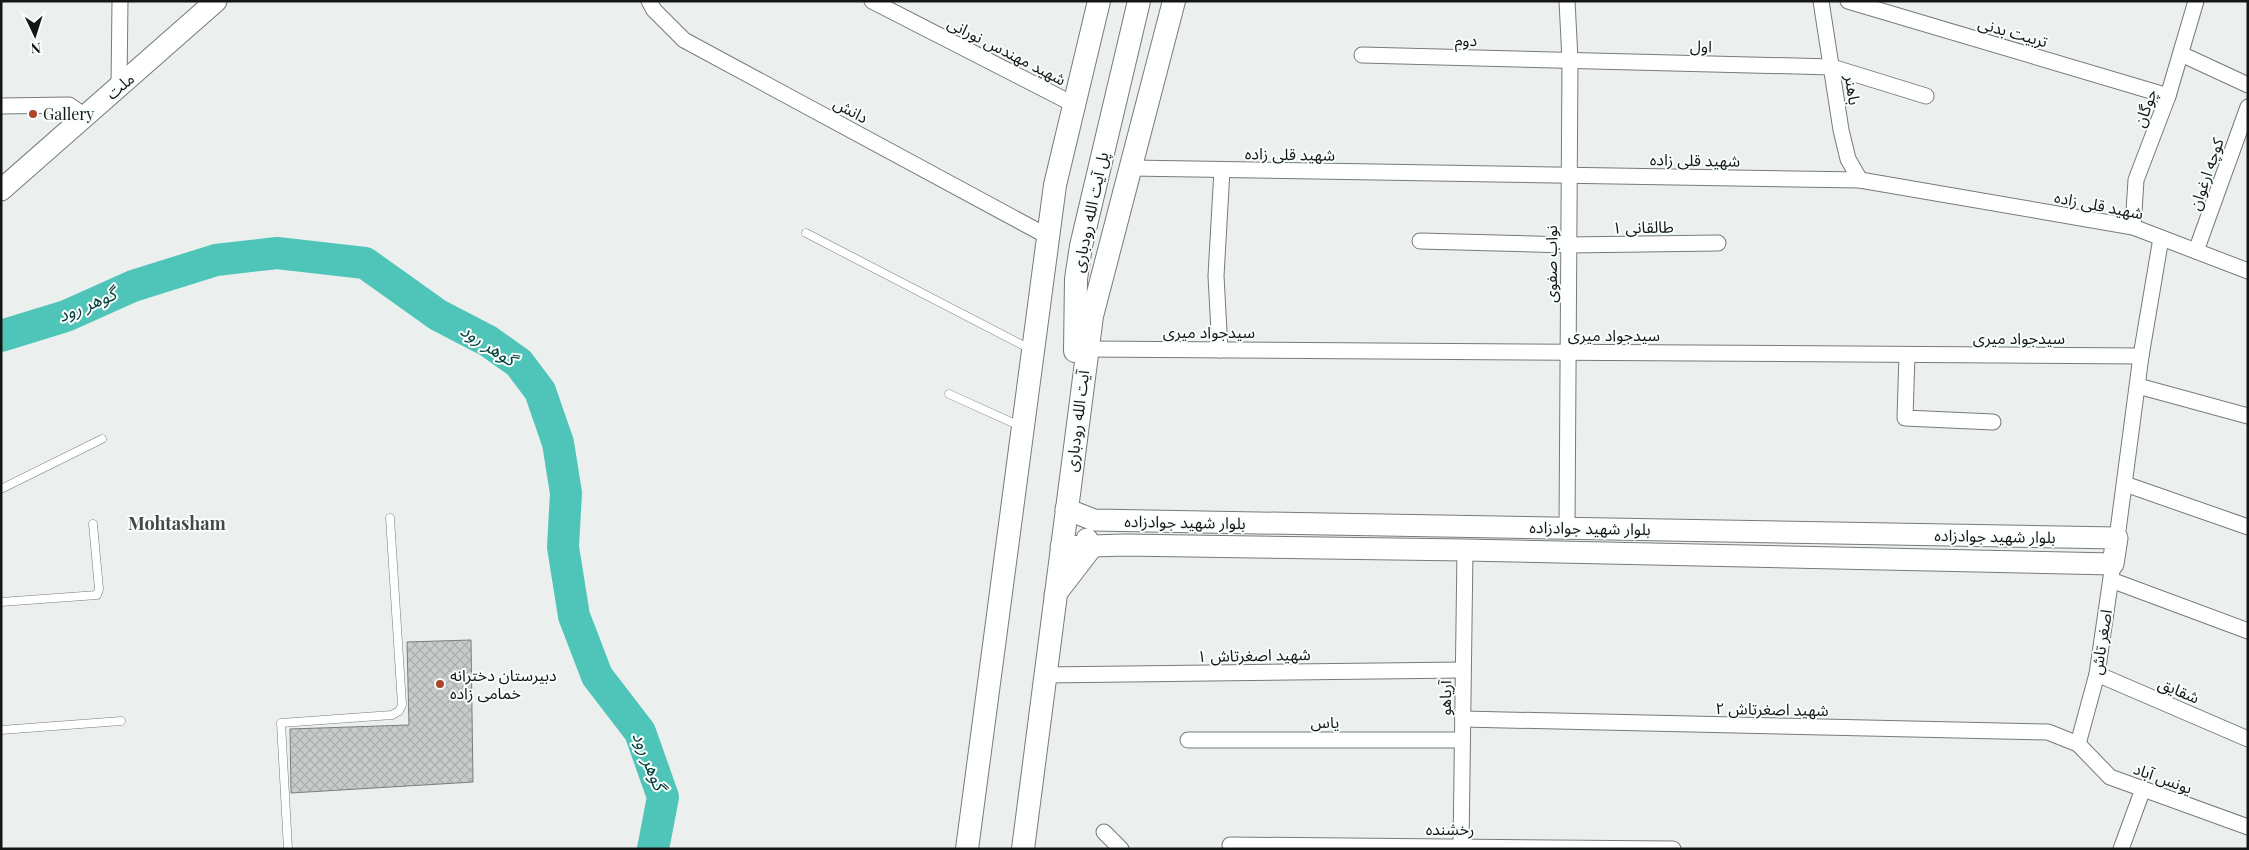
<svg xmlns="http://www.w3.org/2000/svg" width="2249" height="850" font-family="'Playfair Display','Noto Sans Arabic',serif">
<defs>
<pattern id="building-cross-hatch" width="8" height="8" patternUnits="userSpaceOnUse" patternTransform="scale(1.25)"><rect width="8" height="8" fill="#c7cccb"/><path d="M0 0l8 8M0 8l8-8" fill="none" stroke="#aaaead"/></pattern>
</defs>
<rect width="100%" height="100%" fill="#ebf0ef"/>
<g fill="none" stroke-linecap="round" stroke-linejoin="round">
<polyline stroke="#4fc5b9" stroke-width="32" points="1,336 66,316 133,286 216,260 277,253 365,263 438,315 488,341 519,363 540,391 558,443 566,493 563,547 574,616 597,676 640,732 663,797 653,849"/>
</g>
<polygon fill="url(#building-cross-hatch)" stroke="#7a7f7e" points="471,640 473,782 291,793 290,729 409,725 407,642"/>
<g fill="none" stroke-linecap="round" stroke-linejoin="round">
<g stroke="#767b7a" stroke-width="9">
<g id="lane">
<polyline points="806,233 1030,349"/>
<polyline points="949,394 1020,426"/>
<polyline points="1,489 102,439"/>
<polyline points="1,602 97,595 99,589 93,524"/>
<polyline points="1,730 121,721"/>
<polyline points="288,849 281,723 392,715 399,711 402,705 390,518"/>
</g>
</g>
<g stroke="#767b7a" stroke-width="17">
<g id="street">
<polyline points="649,1 654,10 684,40 1047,236"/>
<polyline points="872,1 1073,104"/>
<polyline points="1821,1 1841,130 1848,159 1860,180"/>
<polyline points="1848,1 2168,96"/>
<polyline points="2181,54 2248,85"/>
<polyline points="1362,55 1832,67 1926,96"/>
<polyline points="119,86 120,1"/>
<polyline points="1,106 69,105 85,116"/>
<polyline points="1130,168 1860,180 2133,227 2248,271"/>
<polyline points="2133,227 2136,180 2168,96 2196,1"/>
<polyline points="1420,241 1568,245 1718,243"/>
<polyline points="2196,251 2248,107"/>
<polyline points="1086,349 2141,356"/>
<polyline points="1220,350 1216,276 1222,170"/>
<polyline points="1907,355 1905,418 1993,422"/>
<polyline points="2138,386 2248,416"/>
<polyline points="2125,484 2248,527"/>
<polyline points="1567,528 1570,60 1567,1"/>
<polyline points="2117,538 2141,356 2161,238"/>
<polyline points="2111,580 2248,631"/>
<polyline points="2097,674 2248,739"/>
<polyline points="1045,675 1463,670"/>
<polyline points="1463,719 2048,732 2078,744 2110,777 2248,827"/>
<polyline points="1188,740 1462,740"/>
<polyline points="2078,744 2097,674 2113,564"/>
<polyline points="1104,832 1121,849"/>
<polyline points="1230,845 1673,849"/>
<polyline points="1461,847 1465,550"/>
<polyline points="2121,849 2143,789"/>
</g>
</g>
<g stroke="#767b7a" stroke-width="23">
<g id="secondary">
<polyline points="1,190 216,1"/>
<polyline points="1061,547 1124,545 1465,550 2113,564 2117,538 1094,520 1066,509"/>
<polyline points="1055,595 1092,547 1087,539"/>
</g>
</g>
<g stroke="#767b7a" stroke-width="24">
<g id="primary">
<polyline points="1075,351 1076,279 1081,246 1139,1"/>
<polyline points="967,849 1055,185 1099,1"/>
<polyline points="1023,849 1092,316 1174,1"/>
</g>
</g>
<use href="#lane" stroke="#fff" stroke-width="8"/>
<use href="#street" stroke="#fff" stroke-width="15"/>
<use href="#secondary" stroke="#fff" stroke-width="21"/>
<use href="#primary" stroke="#fff" stroke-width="22"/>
</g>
<g fill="#ad4427" stroke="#f8fefd" stroke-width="2">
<circle cx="33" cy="114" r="5"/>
<circle cx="440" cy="684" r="5"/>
</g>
<g text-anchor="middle" stroke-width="4" stroke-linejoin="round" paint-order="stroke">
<g font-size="16" fill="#141615" stroke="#f8fefd">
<text transform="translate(2013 32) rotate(16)" y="6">تربیت بدنی</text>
<text transform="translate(1466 40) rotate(1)" y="6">دوم</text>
<text transform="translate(1701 46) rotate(2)" y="6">اول</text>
<text transform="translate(1007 51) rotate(27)" y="6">شهید مهندس نورانی</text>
<text transform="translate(120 86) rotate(-41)" y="6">ملت</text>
<text transform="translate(1853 90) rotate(82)" y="6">باهنر</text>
<text transform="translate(2145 108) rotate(-70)" y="6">چوگان</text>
<text transform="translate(851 110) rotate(28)" y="6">دانش</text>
<text transform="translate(1290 154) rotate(1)" y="6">شهید قلی زاده</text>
<text transform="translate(1695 160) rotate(1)" y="6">شهید قلی زاده</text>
<text transform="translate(2206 174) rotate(-71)" y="6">کوچه ارغوان</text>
<text transform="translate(2099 205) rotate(11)" y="6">شهید قلی زاده</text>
<text transform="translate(1090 212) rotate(-78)" y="6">پل آیت الله رودباری</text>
<text transform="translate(1643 227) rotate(-1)" y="6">طالقانی ۱</text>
<text transform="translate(1551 264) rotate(-90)" y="6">نواب صفوی</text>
<text x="1209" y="338">سیدجواد میری</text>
<text x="1614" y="341">سیدجواد میری</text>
<text x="2019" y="344">سیدجواد میری</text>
<text transform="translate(1077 421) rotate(-83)" y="6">آیت الله رودباری</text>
<text transform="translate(1185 522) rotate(1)" y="6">بلوار شهید جوادزاده</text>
<text transform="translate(1590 528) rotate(1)" y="6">بلوار شهید جوادزاده</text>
<text transform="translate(1995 536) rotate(1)" y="6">بلوار شهید جوادزاده</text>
<text transform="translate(2101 642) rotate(-81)" y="6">اصغر تاش</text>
<text transform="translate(1254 655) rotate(-1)" y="6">شهید اصغرتاش ۱</text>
<text transform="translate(2179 690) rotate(23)" y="6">شقایق</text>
<text transform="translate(1445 698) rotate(-89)" y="6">آریاهو</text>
<text transform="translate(1772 709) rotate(1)" y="6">شهید اصغرتاش ۲</text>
<text x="1325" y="728">یاس</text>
<text transform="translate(2163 778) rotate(20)" y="6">یونس آباد</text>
<text x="1450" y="835">رخشنده</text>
</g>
<g font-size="16" fill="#141615" stroke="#f8fefd" text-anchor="start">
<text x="43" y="120">Gallery</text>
<text x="450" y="681">دبیرستان دخترانه<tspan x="450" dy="18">خمامی زاده</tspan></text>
</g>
<g font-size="18" font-style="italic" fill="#0b423d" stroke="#f8fefd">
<text transform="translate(87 305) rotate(-23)" y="6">گوهر رود</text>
<text transform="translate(488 345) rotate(33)" y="6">گوهر رود</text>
<text transform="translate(649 761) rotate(68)" y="6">گوهر رود</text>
</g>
<g font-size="18" font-weight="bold" fill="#444948" stroke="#f8fefd">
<text x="177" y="530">Mohtasham</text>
</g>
</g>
<rect width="2249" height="850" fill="none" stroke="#141615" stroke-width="5"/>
<g transform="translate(35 35) rotate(176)" stroke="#f8fefd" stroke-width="4" paint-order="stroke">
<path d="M0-4L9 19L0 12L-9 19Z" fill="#141615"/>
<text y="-8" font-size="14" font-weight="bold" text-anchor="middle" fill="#141615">N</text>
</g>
</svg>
